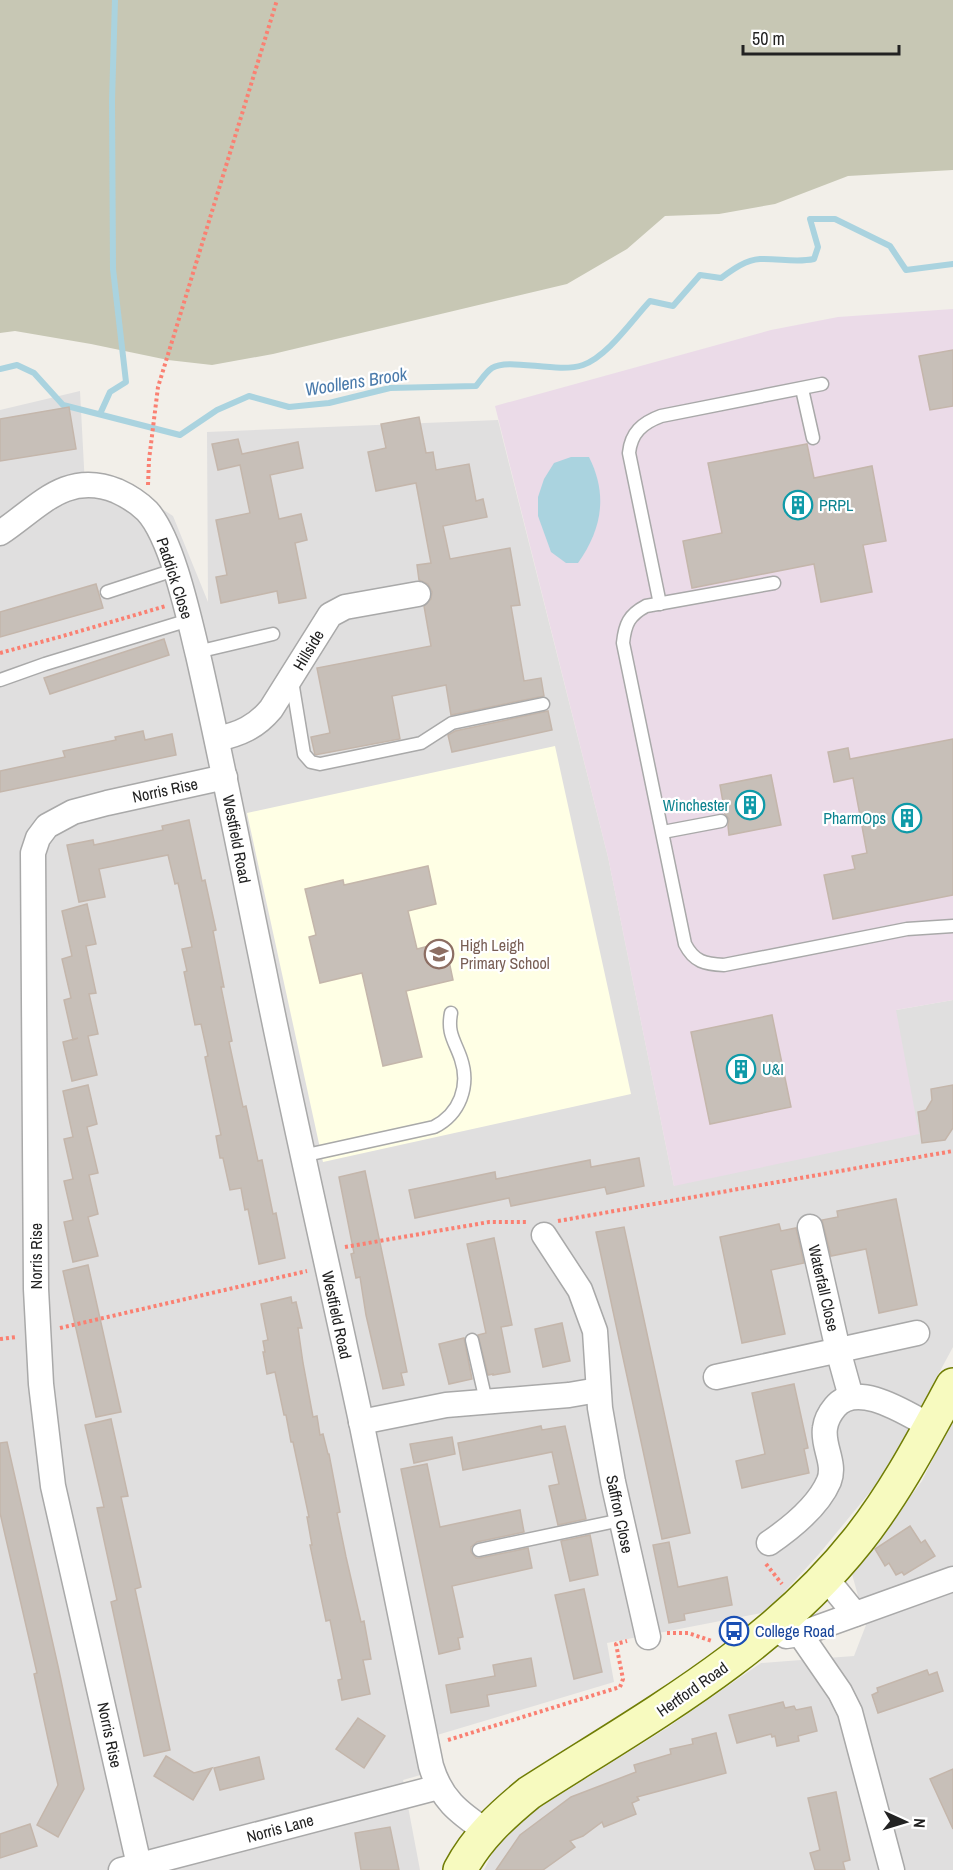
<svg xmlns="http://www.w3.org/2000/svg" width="953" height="1870" font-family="'Archivo Narrow',sans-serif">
<rect width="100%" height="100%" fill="#f2efe9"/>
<g fill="#e0dfdf">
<polygon points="80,391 85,486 136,492 173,516 208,602 207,432 498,420 608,857 674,1186 896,1010 953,1000 953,1347 884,1475 819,1554 766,1612 607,1643 614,1682 417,1741 424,1774 403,1780 420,1870 0,1870 0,410"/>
<polygon points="953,1418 953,1870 484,1870 495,1848 534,1811 667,1728 761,1663 854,1656 866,1625 852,1574 922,1481"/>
</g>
<polygon fill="#ebdbe8" points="953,309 953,1000 896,1010 919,1134 674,1186 608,857 495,406 771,330 838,317"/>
<polygon fill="#ffffe5" points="555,746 631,1094 323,1162 247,813"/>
<polygon fill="#c7c7b4" points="0,0 953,0 953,170 848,176 775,204 719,214 665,216 627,249 567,284 273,354 212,365 168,360 91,344 15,331 0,333"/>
<path fill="#aad3df" d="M571,457H589C608,495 602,529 578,563H566L551,552L538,516V497L544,479L554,463Z"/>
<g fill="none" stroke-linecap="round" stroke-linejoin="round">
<g stroke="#aad3df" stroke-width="6">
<path d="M0,369L17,365L34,373L63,405L180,435L217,410L249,396L289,407L329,403L390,388L476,386C481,380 486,372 492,368C508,357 557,374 583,365C608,356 632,320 650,301L673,306L700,275L721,278C732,270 745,260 760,259C778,258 795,263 814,259L818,247L810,219H835L890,246L906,270L953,264"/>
<polyline points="100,414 110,392 126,382 113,269 112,101 115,0"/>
</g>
</g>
<g fill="#c7bfb8" stroke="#c4b6ab" stroke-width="1.5">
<polygon points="953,350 953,406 930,410 919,356"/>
<polygon points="69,407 76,449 0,461 0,419"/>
<polygon points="419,417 426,453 433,452 436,470 469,464 476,501 483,499 487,517 443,526 450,559 510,548 520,605 511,606 524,681 541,678 544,696 451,715 446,685 392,696 400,739 315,755 311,737 330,733 317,668 431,646 424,606 431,599 432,592 428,584 419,580 417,565 431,563 416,483 376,491 368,452 386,448 381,424"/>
<polygon points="238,439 242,454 298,442 303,468 270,475 279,519 301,514 307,540 295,543 306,598 279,603 277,591 221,603 216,577 227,575 216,520 250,513 240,465 218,470 212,444"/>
<polygon points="807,444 814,478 872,466 886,541 863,545 872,592 821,602 814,564 692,588 683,541 722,533 708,463"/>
<polygon points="96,584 103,608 0,637 0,612"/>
<polygon points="164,639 169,655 50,694 44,678"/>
<polygon points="548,711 552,730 452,752 448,735 455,731"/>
<polygon points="143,731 145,740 172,734 176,755 0,792 0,771 65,757 63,751 116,740 115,737"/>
<polygon points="953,739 953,895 833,919 824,875 855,869 852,856 867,853 853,778 834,782 828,752 848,748 850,759"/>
<polygon points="771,775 781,825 729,835 728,826 729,819 725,814 720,785"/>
<polygon points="189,820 202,881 205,880 216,930 213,931 224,987 221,987 232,1041 229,1042 243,1107 246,1106 258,1161 262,1160 273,1214 276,1213 285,1258 259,1264 248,1209 245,1210 241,1188 230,1190 223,1158 220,1158 216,1136 221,1135 205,1057 208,1056 201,1024 195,1025 184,972 187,971 182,949 192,947 178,883 175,884 168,855 99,869 105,897 79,902 67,845 93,840 94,845 163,830 162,826"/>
<polygon points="428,866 436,904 408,911 417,949 445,942 453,980 406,991 422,1057 383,1066 362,973 320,983 309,937 316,935 305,889 343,880 344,885"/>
<polygon points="87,904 96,944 86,946 96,993 89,994 98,1034 88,1036 97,1075 72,1081 63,1042 78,1038 73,1040 64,1000 71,998 62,959 72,956 62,911"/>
<polygon points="772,1015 791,1107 710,1124 691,1032"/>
<polygon points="88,1085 97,1124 87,1127 98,1173 89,1175 98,1214 88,1217 98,1256 73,1262 64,1222 73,1220 64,1181 73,1179 64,1139 73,1137 63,1091"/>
<polygon points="953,1085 953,1128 945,1140 922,1143 918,1112 926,1110 932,1100 931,1089"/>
<polygon points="639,1158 644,1186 607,1194 605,1187 511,1206 509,1198 415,1218 409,1190 495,1172 496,1179 590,1160 591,1167"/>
<polygon points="365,1171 407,1372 401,1373 404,1385 383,1389 366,1315 360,1277 356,1278 351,1254 354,1253 339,1177"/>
<polygon points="896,1199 917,1305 879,1313 866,1249 831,1256 822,1220 838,1217 837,1211"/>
<polygon points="779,1224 781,1231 796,1228 804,1263 771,1270 785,1334 742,1343 720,1237"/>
<polygon points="624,1227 690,1533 662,1539 596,1232"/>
<polygon points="494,1238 512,1325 501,1327 510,1372 493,1375 493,1374 488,1375 478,1335 486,1333 467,1244"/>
<polygon points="88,1265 121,1412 96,1417 63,1271"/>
<polygon points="291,1297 292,1303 296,1302 302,1328 298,1328 303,1363 313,1417 317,1416 320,1435 323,1434 328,1454 329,1454 340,1512 337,1513 346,1557 361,1622 364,1621 371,1659 363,1660 370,1694 342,1700 338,1680 342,1679 330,1620 326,1621 310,1545 312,1545 307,1517 309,1517 293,1442 291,1442 286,1415 284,1415 275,1372 267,1374 263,1352 265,1352 263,1341 268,1340 261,1304"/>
<polygon points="562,1323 570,1361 543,1367 535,1329"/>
<polygon points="464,1338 472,1379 449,1384 439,1344"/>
<polygon points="794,1384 808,1448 804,1449 809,1473 742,1488 736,1461 765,1454 752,1393"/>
<polygon points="111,1419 128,1496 121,1497 141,1587 135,1589 170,1750 144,1756 111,1602 117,1600 97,1508 104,1507 85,1425"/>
<polygon points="541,1426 542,1430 565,1426 586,1519 558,1525 549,1486 559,1484 552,1452 463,1470 458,1443"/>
<polygon points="452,1437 455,1454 414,1463 410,1444"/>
<polygon points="7,1442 58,1666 84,1789 58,1837 37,1825 58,1785 34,1674 37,1673 0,1513 0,1443"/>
<polygon points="427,1464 440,1527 520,1510 524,1532 477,1542 471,1547 471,1552 476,1558 480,1558 528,1548 532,1568 452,1586 463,1637 458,1638 460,1649 439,1654 401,1469"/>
<polygon points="910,1526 921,1543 925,1540 935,1556 904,1575 902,1572 896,1575 889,1563 885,1566 875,1549"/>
<polygon points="590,1535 598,1575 570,1581 561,1541"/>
<polygon points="669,1542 678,1587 727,1577 732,1605 684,1614 685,1620 669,1623 653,1545"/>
<polygon points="584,1589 602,1672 574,1679 555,1595"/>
<polygon points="531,1658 536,1686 487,1695 489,1706 451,1713 446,1685 495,1676 493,1665"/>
<polygon points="927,1670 929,1675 937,1672 943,1691 878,1713 872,1695 878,1692 877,1688"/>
<polygon points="783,1702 785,1708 794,1706 796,1710 811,1707 817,1731 798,1736 799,1741 777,1746 775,1736 772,1737 771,1734 737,1743 729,1715"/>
<polygon points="358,1718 385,1736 364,1768 336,1749"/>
<polygon points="716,1733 726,1773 637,1797 639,1800 632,1803 636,1814 604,1827 602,1822 583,1836 570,1841 575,1847 543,1870 496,1870 520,1835 571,1797 636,1772 634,1765 671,1754 670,1749 693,1744 692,1739"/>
<polygon points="166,1756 194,1773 212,1768 193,1800 154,1776"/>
<polygon points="259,1757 264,1779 220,1790 214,1768"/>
<polygon points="953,1769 953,1829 930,1779"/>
<polygon points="836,1792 850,1860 843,1862 845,1870 815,1870 810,1853 820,1850 808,1798"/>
<polygon points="30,1824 37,1846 0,1858 0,1834"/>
<polygon points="390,1827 399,1870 361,1870 355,1833"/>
</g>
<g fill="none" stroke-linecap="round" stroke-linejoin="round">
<g stroke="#a9a9a9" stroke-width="15">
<g id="lane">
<polyline points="802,389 813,438"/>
<path d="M774,583L646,606C629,615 625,624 623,643L685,944C694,962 705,964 724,965L907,929L953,926"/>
<polyline points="107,592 174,570"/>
<path d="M660,604L629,453C631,433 642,423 661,416L822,384"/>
<polyline points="197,652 273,634"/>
<polyline points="0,680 45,664 189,620"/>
<polyline points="292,681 304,754 311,762 320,764 421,743 452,723 543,704"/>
<polyline points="663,832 721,821"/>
<path d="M302,1156L434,1127C460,1114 470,1086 461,1059C455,1041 447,1034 451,1013"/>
<polyline points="472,1340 486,1401"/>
<polyline points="479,1550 621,1520"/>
</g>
</g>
<g stroke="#a9a9a9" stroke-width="27">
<g id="street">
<path d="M0,533C38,508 66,470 117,491C128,496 139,503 147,511C172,538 189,618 198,655C222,760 242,865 264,971C294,1121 329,1271 361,1421C385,1536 408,1651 431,1766C441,1799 458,1812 486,1831"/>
<path d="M217,739C240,734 256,727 271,709L330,615L345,607L418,594"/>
<polyline points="810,1227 838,1350 851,1397"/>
<polyline points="544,1235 580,1290 595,1331 600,1408 613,1482 648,1637"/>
<polyline points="716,1377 917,1333"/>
<polyline points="361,1422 446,1405 569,1395 598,1390"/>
<path d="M769,1543C791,1528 818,1507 829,1481C836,1463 822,1446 825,1428C826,1420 830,1413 835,1407C857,1380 907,1414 930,1426"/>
<polyline points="825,1577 855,1614"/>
<polyline points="800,1634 840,1692 850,1712 892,1870"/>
<polyline points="786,1636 800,1634 953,1579"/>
<polyline points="139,1865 53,1486 41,1384 36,1289 33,853 38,838 47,826 73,812 107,803 225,777"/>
<polyline points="121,1870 439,1787"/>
</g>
</g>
<g stroke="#707d05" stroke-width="36">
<path id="secondary" d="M460,1870C477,1838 501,1816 529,1793C646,1718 770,1651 858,1540C896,1492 924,1438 953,1385"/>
</g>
<g stroke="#fa8072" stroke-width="4" stroke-dasharray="3 3" stroke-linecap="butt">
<polyline points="148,485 149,460 158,387 277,0"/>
<polyline points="0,653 63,636 166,606"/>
<polyline points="558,1221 953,1151"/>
<polyline points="345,1247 489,1222 527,1222"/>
<polyline points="60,1328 307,1271"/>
<polyline points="0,1339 17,1337"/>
<polyline points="766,1564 782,1584"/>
<polyline points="667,1633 688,1633 712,1641"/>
<polyline points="448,1740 620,1687 623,1679 616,1644 627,1641"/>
</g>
<use href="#lane" stroke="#fff" stroke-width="12"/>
<use href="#street" stroke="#fff" stroke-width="24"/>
<use href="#secondary" stroke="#f7fabf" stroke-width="33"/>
</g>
<defs>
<g id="building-ring" transform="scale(1.5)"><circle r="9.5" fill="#fff" stroke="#0f9aa8" stroke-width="1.5"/><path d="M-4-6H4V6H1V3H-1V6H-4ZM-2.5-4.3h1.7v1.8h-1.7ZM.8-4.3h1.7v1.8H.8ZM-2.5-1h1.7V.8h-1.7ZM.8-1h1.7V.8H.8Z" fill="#0f9aa8"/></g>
<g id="school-ring" transform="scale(1.5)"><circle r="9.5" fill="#fff" stroke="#8d6e63" stroke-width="1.5"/><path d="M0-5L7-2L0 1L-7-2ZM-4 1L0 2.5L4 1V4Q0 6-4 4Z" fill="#8d6e63"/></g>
<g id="bus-ring" transform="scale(1.5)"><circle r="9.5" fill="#fff" stroke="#1a4fb4" stroke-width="1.5"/><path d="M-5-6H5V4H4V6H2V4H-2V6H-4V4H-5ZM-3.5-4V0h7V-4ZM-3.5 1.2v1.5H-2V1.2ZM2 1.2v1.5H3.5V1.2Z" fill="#1a4fb4"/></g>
</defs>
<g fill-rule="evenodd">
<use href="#building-ring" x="798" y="505"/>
<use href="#building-ring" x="750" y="805"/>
<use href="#building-ring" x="907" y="818"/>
<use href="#school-ring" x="439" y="954"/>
<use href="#building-ring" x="741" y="1069"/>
<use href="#bus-ring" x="734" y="1631"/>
</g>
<g text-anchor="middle" stroke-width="4.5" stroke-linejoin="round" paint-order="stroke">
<g font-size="16" fill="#0d838f" stroke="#fff" text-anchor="start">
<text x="819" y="511">PRPL</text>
<text x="729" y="811" text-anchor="end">Winchester</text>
<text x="886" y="824" text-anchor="end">PharmOps</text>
<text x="762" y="1075">U&amp;I</text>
</g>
<g font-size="16" fill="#222" stroke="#fff">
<text transform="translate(175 578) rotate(72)" y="6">Paddick Close</text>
<text transform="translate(308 650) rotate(-59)" y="6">Hillside</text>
<text transform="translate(165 790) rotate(-12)" y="6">Norris Rise</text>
<text transform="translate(237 839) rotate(79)" y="6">Westfield Road</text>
<text transform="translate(36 1256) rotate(-90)" y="6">Norris Rise</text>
<text transform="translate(824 1288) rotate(77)" y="6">Waterfall Close</text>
<text transform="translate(337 1315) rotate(78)" y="6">Westfield Road</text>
<text transform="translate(620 1514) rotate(78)" y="6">Saffron Close</text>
<text transform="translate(692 1689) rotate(-35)" y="6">Hertford Road</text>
<text transform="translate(110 1735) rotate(78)" y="6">Norris Rise</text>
<text transform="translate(280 1828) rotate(-15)" y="6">Norris Lane</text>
</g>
<g font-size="16" fill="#785e54" stroke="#fff" text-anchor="start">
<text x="460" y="951">High Leigh<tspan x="460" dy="18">Primary School</tspan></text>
</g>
<g font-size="16" fill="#164399" stroke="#fff" text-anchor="start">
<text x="755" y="1637">College Road</text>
</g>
<g font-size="18" font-style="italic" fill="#4a7aab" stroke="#fff">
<text transform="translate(356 382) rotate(-9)" y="6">Woollens Brook</text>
</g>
</g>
<g transform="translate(905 1822) rotate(94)" stroke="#ffffff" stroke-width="4.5" paint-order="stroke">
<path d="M0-4.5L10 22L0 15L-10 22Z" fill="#222222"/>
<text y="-9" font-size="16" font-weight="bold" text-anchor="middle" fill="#222222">N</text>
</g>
<path d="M743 45v9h156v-9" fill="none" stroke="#222222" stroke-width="3"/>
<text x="752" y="45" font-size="18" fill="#222222" stroke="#ffffff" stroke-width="4.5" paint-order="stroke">50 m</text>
</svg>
